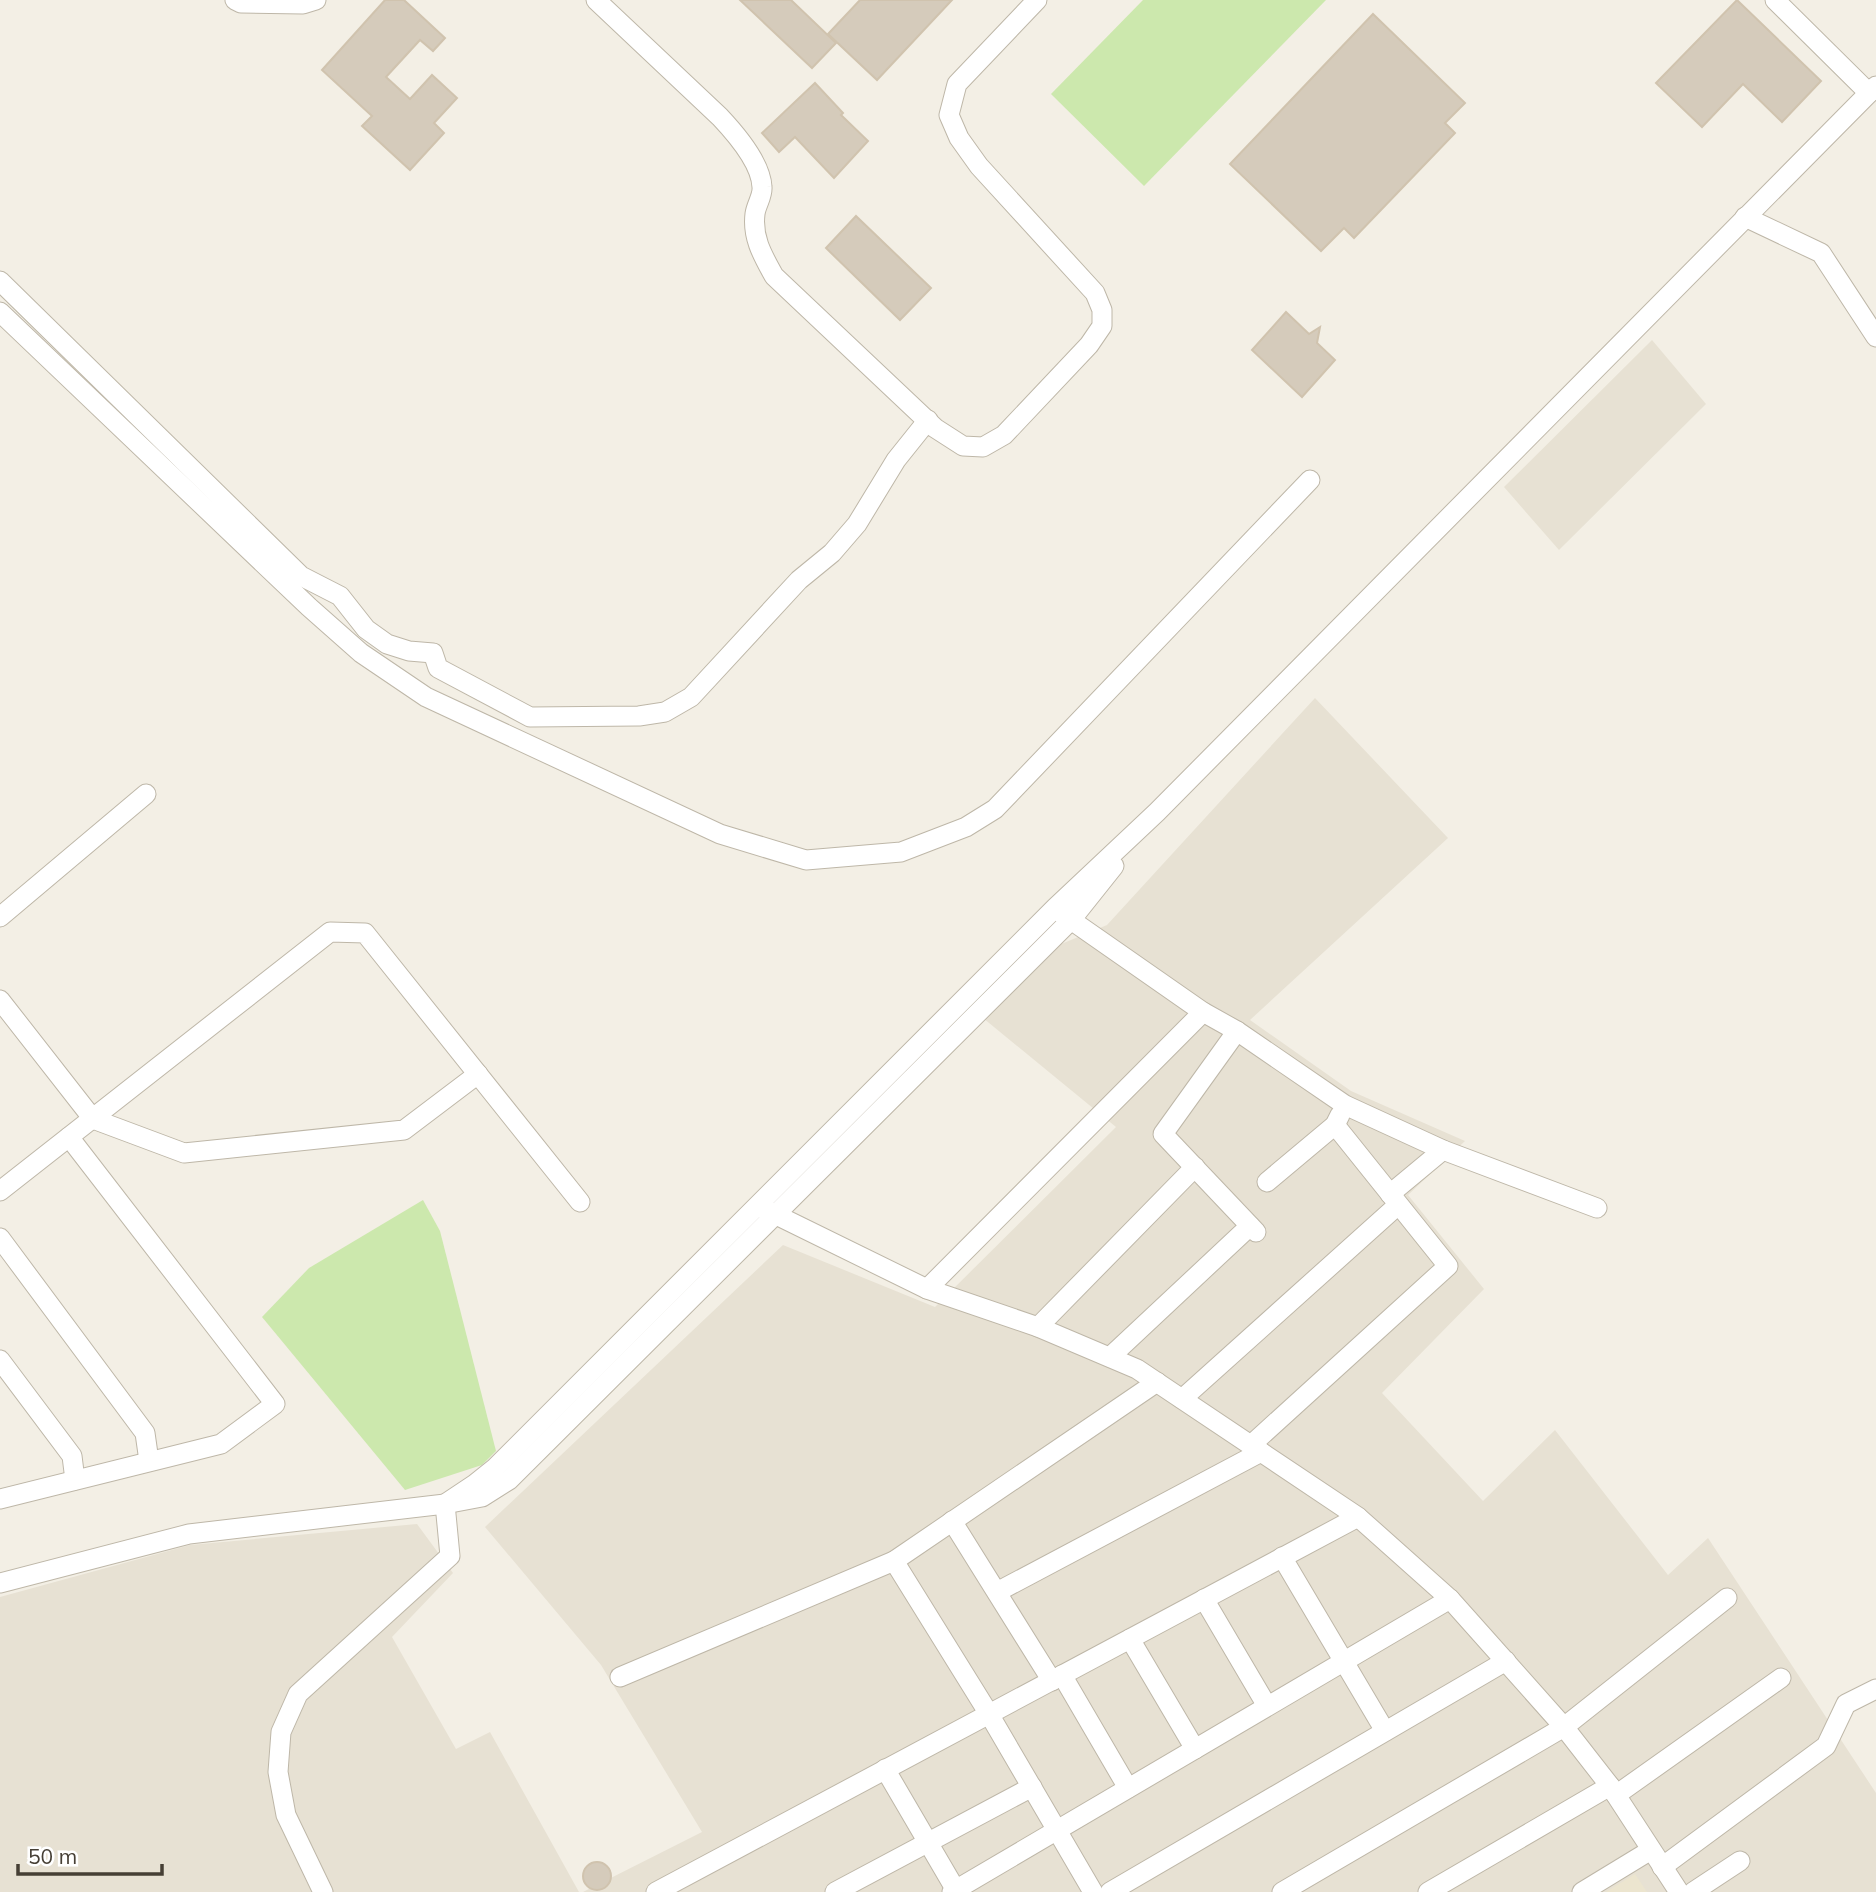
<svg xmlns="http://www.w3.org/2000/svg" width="1876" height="1892" font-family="Mulish,sans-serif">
<rect width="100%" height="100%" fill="#f3efe5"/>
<g fill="#e7e1d3">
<polygon points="1652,340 1706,404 1559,550 1504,487"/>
<polygon points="1315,698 1448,838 1250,1020 1351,1091 1465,1141 1408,1195 1484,1289 1382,1393 1483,1501 1555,1430 1668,1575 1708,1538 1876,1793 1876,1892 583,1892 702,1832 601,1665 485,1527 783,1245 935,1307 1116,1127 983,1018 1042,952 1107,925"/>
<polygon points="417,1524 453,1573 392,1637 456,1749 490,1732 579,1892 0,1892 0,1597 190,1545"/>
</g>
<polygon fill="#ece5cf" points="1635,1874 1647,1892 1606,1892"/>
<g fill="#cce8ad">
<polygon points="1143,0 1326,0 1144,186 1051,94"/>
<polygon points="423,1200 440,1231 496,1451 482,1465 405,1490 262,1317 309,1268"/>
</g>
<g fill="#d5cbbb" stroke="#d0c3ae" stroke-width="2">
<polygon points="385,0 404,0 445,38 433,51 420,40 386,77 410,99 432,75 457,98 434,123 444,133 410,170 362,126 372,116 322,70"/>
<polygon points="740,0 791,0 836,43 812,68"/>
<polygon points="860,0 952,0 877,80 828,34"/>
<polygon points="1737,0 1821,81 1782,122 1743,84 1702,127 1656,83"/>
<polygon points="1373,14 1465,103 1445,123 1455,133 1354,238 1344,228 1321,251 1230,164"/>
<polygon points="815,83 843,113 841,115 868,141 834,178 795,137 779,152 762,133"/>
<polygon points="856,216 931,288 900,320 826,248"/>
<polygon points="1286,312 1309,334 1320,327 1317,343 1335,360 1302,397 1252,350"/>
<circle cx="597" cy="1876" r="14"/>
</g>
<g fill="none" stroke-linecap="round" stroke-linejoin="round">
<g stroke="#beb7a8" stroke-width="21">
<g id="minor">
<polyline points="235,0 241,3 303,4 316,0"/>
<path d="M596,0L720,117C736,134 761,163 762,187C763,196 756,205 755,214C752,238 763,256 774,276L935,428L963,446L983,447L1004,435L1089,345L1102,326V310L1095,293L979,166L959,138L949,115L957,84L1037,0"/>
<polyline points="1775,0 1869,93"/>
<polyline points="1745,217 1821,253 1876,337"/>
<polyline points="0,281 301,576 340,596 366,629 387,644 409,651 433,653 438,668 530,717 639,716 665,712 691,697 799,580 832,553 857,524 896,460 928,420"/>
<polyline points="0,312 309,607 361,653 426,697 720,834 806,860 901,852 966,827 995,809 1310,480"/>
<polyline points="1061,913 1203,1012 1237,1031 1345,1105 1443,1150 1597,1208"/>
<polyline points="0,917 146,794"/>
<polyline points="0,1000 93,1119 184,1153 404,1130 478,1074"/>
<polyline points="1237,1031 1163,1134 1256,1232"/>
<polyline points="1267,1182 1335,1125 1340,1115"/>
<polyline points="0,1191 330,932 365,933 580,1202"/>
<polyline points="1390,1194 1443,1150"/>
<polyline points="764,1209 927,1289 1038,1327 1137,1369 1358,1517 1450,1599 1564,1727 1610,1786 1679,1892"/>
<polyline points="0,1238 145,1433 149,1461"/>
<polyline points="927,1289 1203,1012"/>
<polyline points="1038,1327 1195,1167"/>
<polyline points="1110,1357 1250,1226"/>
<polyline points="0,1360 72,1456 75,1480"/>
<polyline points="1182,1399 1398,1205"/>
<polyline points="1251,1445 1448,1266 1335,1125"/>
<polyline points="0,1499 221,1444 275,1404 69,1137"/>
<polyline points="445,1504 475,1484 495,1468 1055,908 1157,812 1876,86"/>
<polyline points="952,1521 1052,1681"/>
<polyline points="1282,1557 1385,1731"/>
<polyline points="894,1561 989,1714 1093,1892"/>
<polyline points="0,1583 189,1534 445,1504 482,1497 509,1480 1071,920 1114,866"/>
<polyline points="997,1592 1261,1452"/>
<polyline points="1204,1599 1267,1706"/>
<polyline points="1130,1639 1195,1749"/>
<polyline points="1062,1675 1128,1788"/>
<polyline points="620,1677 894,1561 1157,1382"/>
<polyline points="885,1769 957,1892"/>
<polyline points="1616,1795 1781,1678"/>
<polyline points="1662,1867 1826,1746 1846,1704 1876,1689"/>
<polyline points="323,1892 286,1815 278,1772 281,1732 298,1694 450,1556 445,1504"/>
<polyline points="656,1892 1358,1517"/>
<polyline points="835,1892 1032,1787"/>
<polyline points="952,1892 1450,1599"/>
<polyline points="1110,1892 1506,1661"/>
<polyline points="1282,1892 1564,1727 1727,1598"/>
<polyline points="1428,1892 1610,1786"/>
<polyline points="1582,1892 1651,1850"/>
<polyline points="1693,1892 1740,1861"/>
</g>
</g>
<use href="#minor" stroke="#fff" stroke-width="19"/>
</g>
<path d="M18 1864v10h144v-10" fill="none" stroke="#463f35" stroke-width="3.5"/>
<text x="28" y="1864" font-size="21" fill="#463f35" stroke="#ffffff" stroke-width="5" paint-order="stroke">50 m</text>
</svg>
